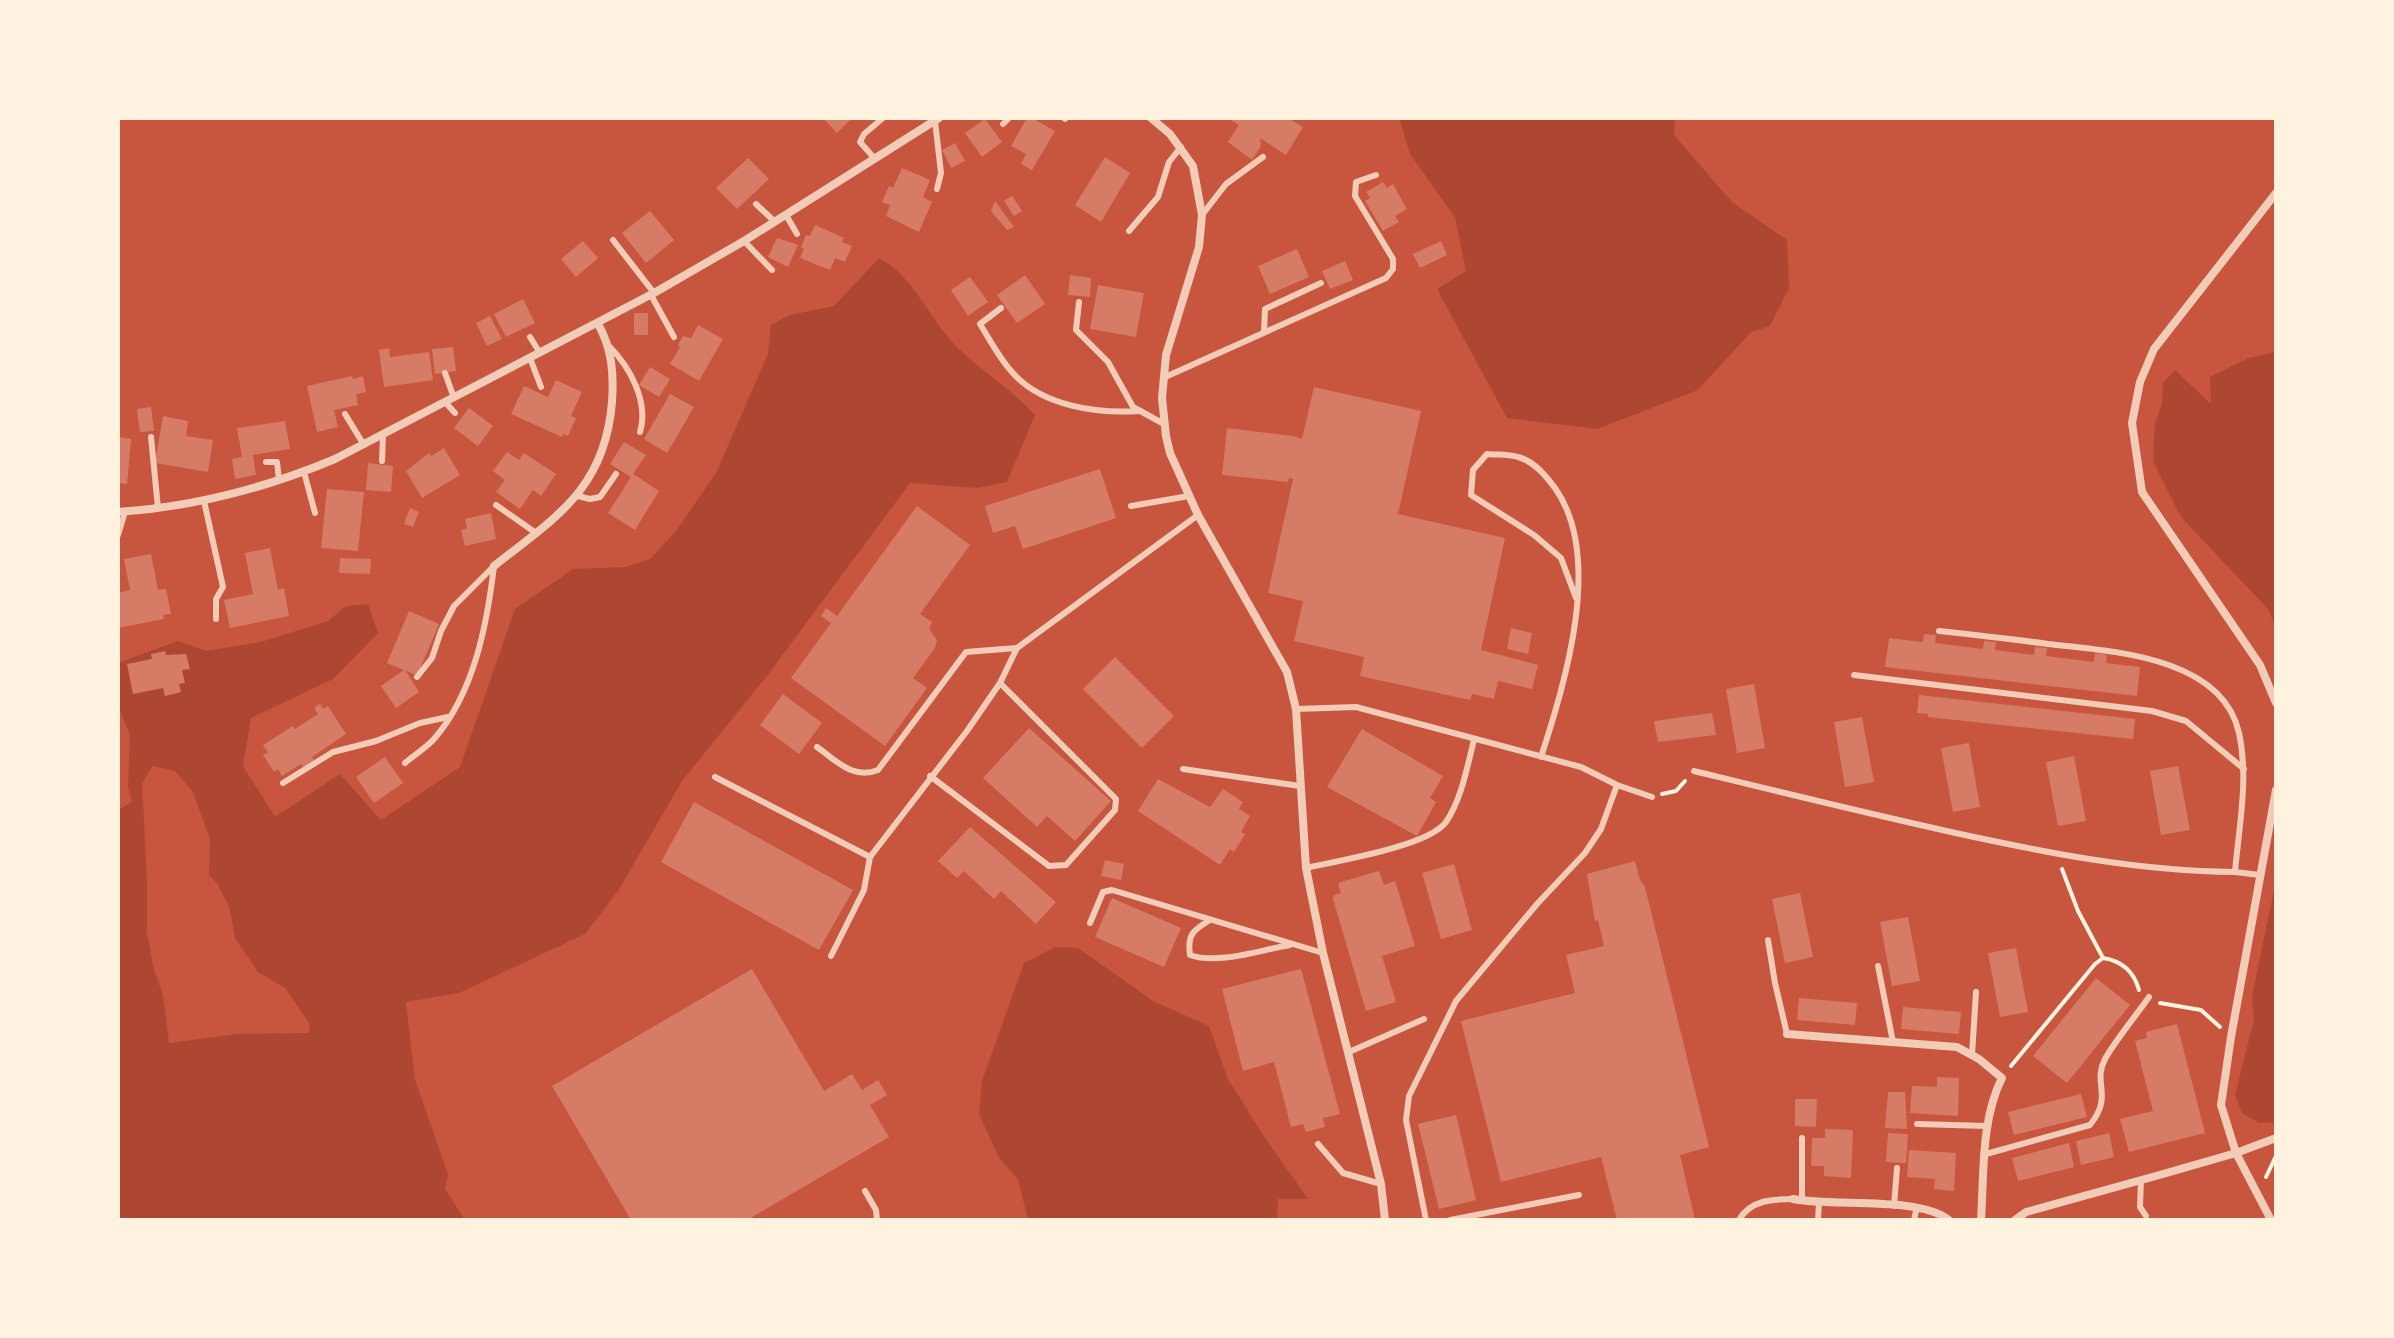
<svg xmlns="http://www.w3.org/2000/svg" width="2394" height="1338" font-family="Helvetica,sans-serif">
<rect width="100%" height="100%" fill="#c8553d"/>
<g fill="#ae4732" fill-rule="evenodd">
<polygon points="1399,118 1675,118 1674,135 1732,202 1787,240 1789,288 1770,326 1751,332 1698,390 1597,429 1507,418 1437,289 1466,271 1455,217 1410,154"/>
<path d="M879,258C916,278 930,322 960,350C984,373 1012,390 1035,415L1007,482L977,488L910,483L770,672L682,781L618,891L585,934L459,993L406,1002L415,1080L448,1174L445,1189L465,1220H118V810L132,802L128,787L130,735L118,706V663L178,641L206,651L261,642L328,621L346,606L368,604L378,633L333,679L251,718L243,766L275,817L340,774L381,820L460,767L515,609L573,569L625,567L650,559L676,531L716,473L768,354L771,325L790,315L834,306ZM152,766L175,771L193,792L210,839L209,875L217,883L229,906L235,938L258,972L285,988L310,1024L309,1033L236,1034L169,1043L163,995L153,966L147,932V882L142,784Z"/>
<polygon points="2276,352 2276,628 2268,609 2181,517 2153,461 2155,423 2162,404 2163,383 2175,370 2211,404 2210,377 2249,358"/>
<polygon points="2276,881 2276,1123 2259,1123 2242,1113 2235,1095 2254,1020 2252,996"/>
<polygon points="1055,947 1078,948 1153,1001 1209,1026 1228,1079 1265,1138 1308,1199 1278,1199 1277,1220 1028,1220 1018,1179 999,1158 979,1114 982,1081 1024,963"/>
</g>
<g fill="#d67c66">
<polygon points="823,118 852,118 837,133"/>
<polygon points="1027,118 1032,118 1055,131 1032,170 1021,164 1026,154 1011,146"/>
<polygon points="1228,118 1288,118 1303,127 1286,155 1260,138 1261,146 1252,160 1228,142 1239,125"/>
<polygon points="985,119 1002,142 982,157 965,133"/>
<polygon points="955,143 965,161 951,168 942,150"/>
<polygon points="1105,157 1130,173 1101,222 1075,205"/>
<polygon points="748,158 769,179 737,209 716,188"/>
<polygon points="902,168 930,180 923,197 932,202 919,232 886,216 890,205 882,202 889,186 893,188"/>
<polygon points="1383,182 1387,188 1393,184 1407,209 1395,216 1399,222 1383,231 1365,201 1370,198 1366,192"/>
<polygon points="1012,196 1022,211 1014,216 1004,201"/>
<polygon points="995,201 1014,227 1007,230 991,211"/>
<polygon points="650,211 674,240 646,263 622,233"/>
<polygon points="815,225 844,238 842,242 852,246 845,262 835,258 830,270 800,258 804,249 801,247 806,235 810,236"/>
<polygon points="777,238 798,245 788,267 768,257"/>
<polygon points="583,241 598,258 576,277 561,259"/>
<polygon points="1441,241 1447,255 1420,268 1413,254"/>
<polygon points="1297,249 1309,277 1270,294 1258,266"/>
<polygon points="1345,261 1353,280 1330,289 1322,271"/>
<polygon points="1025,275 1045,304 1017,323 997,295"/>
<polygon points="1070,275 1091,278 1090,297 1068,295"/>
<polygon points="970,277 988,302 968,316 951,290"/>
<polygon points="1098,285 1144,293 1136,337 1090,329"/>
<polygon points="523,299 535,323 506,337 494,314"/>
<rect x="634" y="313" width="14" height="22"/>
<polygon points="490,316 502,339 487,346 476,323"/>
<polygon points="698,325 723,339 699,381 670,364 680,347 678,345 683,336 691,338"/>
<polygon points="453,347 456,371 435,374 432,349"/>
<polygon points="389,348 390,357 429,352 433,380 384,387 379,350"/>
<polygon points="650,367 670,379 659,397 639,385"/>
<polygon points="352,376 353,379 363,376 366,392 356,394 358,405 334,410 338,427 317,432 307,386"/>
<polygon points="556,380 582,392 571,416 576,418 568,436 563,434 562,437 511,414 524,386 548,397"/>
<polygon points="1314,387 1421,411 1398,514 1505,538 1481,650 1538,665 1532,689 1498,681 1494,699 1472,694 1470,700 1360,676 1364,657 1294,641 1303,601 1268,593 1293,479 1289,478 1288,482 1222,475 1227,428 1293,436 1302,439"/>
<polygon points="670,394 694,407 667,453 644,439"/>
<polygon points="151,407 154,431 140,432 137,409"/>
<polygon points="469,408 493,426 478,446 454,428"/>
<polygon points="163,416 188,421 186,436 213,440 208,472 155,463"/>
<polygon points="285,421 290,449 253,455 256,475 235,479 232,459 242,457 237,428"/>
<polygon points="118,437 131,439 127,484 118,483"/>
<polygon points="624,442 646,455 633,474 659,491 635,530 608,513 631,477 610,464"/>
<polygon points="444,448 460,475 422,498 406,471 429,453 431,456"/>
<polygon points="507,452 519,460 524,453 556,474 541,496 533,490 520,509 496,492 505,480 493,471"/>
<polygon points="368,463 393,466 391,492 366,490"/>
<polygon points="1100,469 1116,518 1023,549 1015,526 993,533 985,506"/>
<polygon points="327,489 364,492 358,551 321,548"/>
<polygon points="917,506 970,545 920,614 932,622 929,629 937,640 935,648 913,678 927,688 885,746 791,678 831,623 821,616 826,608 837,616"/>
<polygon points="410,508 419,512 413,527 404,524"/>
<polygon points="491,513 496,539 465,546 461,530 467,528 465,519"/>
<polygon points="270,548 278,590 284,588 289,616 230,628 224,600 253,594 245,553"/>
<polygon points="151,554 158,590 166,589 171,614 163,615 164,619 118,628 118,593 130,590 124,559"/>
<polygon points="340,558 371,559 370,574 339,573"/>
<polygon points="409,611 439,624 417,676 405,670 419,692 396,708 381,686 404,670 387,663"/>
<polygon points="1511,628 1532,633 1528,654 1507,649"/>
<polygon points="1924,634 1936,635 1935,643 1983,649 1984,641 1996,642 1995,650 2034,655 2035,647 2047,648 2046,656 2094,662 2095,653 2107,655 2106,663 2140,667 2137,696 1885,667 1889,638 1923,642"/>
<polygon points="165,651 166,655 186,654 190,669 182,670 185,683 179,684 181,692 165,696 163,688 133,694 127,664 152,659 151,654"/>
<polygon points="1115,657 1174,716 1142,748 1083,689"/>
<polygon points="1754,684 1765,748 1737,753 1726,689"/>
<polygon points="783,694 822,723 799,754 760,725"/>
<polygon points="1919,695 2135,719 2133,739 1928,717 1928,714 1917,713"/>
<polygon points="320,704 323,709 328,706 346,734 312,757 314,760 303,767 301,764 282,776 278,769 274,772 263,755 268,752 263,745 293,726 295,729 318,714 314,708"/>
<polygon points="1712,713 1716,735 1658,742 1654,721"/>
<polygon points="1862,717 1874,782 1845,787 1834,722"/>
<polygon points="1029,728 1111,801 1075,841 1047,816 1037,827 983,778"/>
<polygon points="1362,729 1443,776 1430,798 1436,802 1417,836 1327,787"/>
<polygon points="1969,743 1980,807 1953,812 1941,748"/>
<polygon points="2074,756 2086,821 2058,826 2046,762"/>
<polygon points="385,757 403,783 374,803 356,777"/>
<polygon points="2178,766 2190,830 2161,835 2150,771"/>
<polygon points="1158,779 1210,807 1223,789 1243,802 1239,809 1250,816 1241,832 1245,834 1234,852 1230,849 1220,865 1138,811"/>
<polygon points="694,802 853,890 819,950 661,862"/>
<polygon points="970,827 1056,902 1036,924 1001,891 994,899 964,871 957,878 938,861"/>
<polygon points="1105,860 1124,864 1121,880 1101,876"/>
<polygon points="1635,861 1640,880 1645,887 1709,1147 1680,1155 1695,1220 1617,1220 1601,1157 1501,1182 1461,1021 1575,993 1566,955 1604,946 1598,920 1595,921 1587,874"/>
<polygon points="1454,864 1472,930 1441,939 1422,873"/>
<polygon points="1379,871 1384,885 1395,881 1415,946 1382,956 1396,1002 1366,1011 1333,899 1334,895 1341,893 1338,884 1341,882"/>
<polygon points="1800,893 1813,957 1785,963 1772,899"/>
<polygon points="1112,898 1181,928 1164,967 1095,937"/>
<polygon points="1908,917 1920,981 1892,986 1880,922"/>
<polygon points="2016,948 2028,1012 2000,1017 1988,953"/>
<polygon points="752,969 824,1091 852,1074 862,1090 878,1080 887,1095 870,1105 889,1137 752,1217 755,1220 631,1220 552,1086"/>
<polygon points="1301,969 1340,1114 1323,1118 1325,1127 1306,1132 1303,1124 1291,1127 1274,1062 1243,1071 1222,989"/>
<polygon points="2096,978 2130,1005 2067,1083 2033,1056"/>
<polygon points="1799,998 1857,1003 1855,1025 1797,1020"/>
<polygon points="1903,1007 1961,1012 1959,1034 1901,1029"/>
<polygon points="2177,1024 2205,1133 2129,1152 2120,1119 2153,1111 2135,1041 2147,1038 2146,1032"/>
<polygon points="1937,1077 1959,1078 1958,1116 1910,1113 1912,1086 1937,1087"/>
<polygon points="1888,1092 1905,1092 1907,1129 1885,1128"/>
<polygon points="2081,1094 2087,1117 2014,1135 2008,1112"/>
<polygon points="1795,1099 1817,1099 1816,1127 1795,1126"/>
<polygon points="1456,1115 1476,1200 1439,1209 1418,1124"/>
<polygon points="1825,1129 1853,1130 1851,1178 1824,1176 1824,1166 1811,1166 1812,1138 1825,1138"/>
<polygon points="1888,1133 1908,1134 1906,1163 1886,1162"/>
<polygon points="2109,1133 2114,1157 2081,1165 2076,1141"/>
<polygon points="2069,1143 2074,1167 2018,1181 2012,1158"/>
<polygon points="1909,1150 1956,1153 1954,1191 1934,1189 1935,1179 1907,1177"/>
</g>
<g fill="none" stroke-linecap="round" stroke-linejoin="round">
<g stroke="#fff3e0" stroke-width="4">
<polyline points="1662,794 1676,791 1685,781"/>
<polyline points="2062,869 2078,911 2103,958"/>
<polyline points="2160,1003 2201,1010 2220,1027"/>
<path d="M2011,1066L2095,964L2103,958C2123,961 2134,972 2139,990"/>
<polyline points="2266,1177 2276,1156"/>
</g>
<g stroke="#f1ccb7" stroke-width="6">
<polyline points="1065,119 1066,118"/>
<polyline points="935,121 941,173 937,189"/>
<polyline points="1003,124 1009,118"/>
<polyline points="875,159 860,142 864,134 883,118"/>
<polyline points="756,204 775,222"/>
<polyline points="786,215 797,234"/>
<polyline points="1202,215 1226,184 1263,157"/>
<polyline points="1129,231 1158,197 1169,162 1181,147"/>
<polyline points="613,240 654,293"/>
<polyline points="744,241 772,270"/>
<polyline points="651,295 674,337"/>
<polyline points="1079,302 1076,330 1108,362 1133,407 1164,424"/>
<path d="M1001,308L980,324C990,340 999,358 1012,372C1041,406 1097,414 1140,411"/>
<polyline points="1264,332 1265,309 1321,283"/>
<polyline points="530,337 540,353"/>
<path d="M609,346C630,367 649,402 640,432"/>
<polyline points="530,358 541,387"/>
<polyline points="445,373 454,398"/>
<polyline points="1163,378 1386,278 1393,269 1393,259 1355,196 1356,182 1376,175"/>
<polyline points="445,402 455,413"/>
<polyline points="345,414 364,445"/>
<polyline points="151,437 158,508"/>
<polyline points="382,461 383,436"/>
<polyline points="266,462 277,462 279,480"/>
<polyline points="304,472 315,513"/>
<polyline points="578,496 590,499 600,497 616,474"/>
<polyline points="204,501 223,587 216,599 216,619"/>
<polyline points="496,505 536,533"/>
<polyline points="1131,506 1189,496"/>
<polyline points="118,535 125,512"/>
<path d="M1939,631C1976,635 2012,639 2048,644C2110,651 2222,656 2239,733C2249,778 2239,826 2235,872L2260,875"/>
<polyline points="1854,675 2152,711 2186,721 2244,769"/>
<polyline points="417,677 432,658 441,631 454,606 493,567"/>
<polyline points="1296,709 1356,707 1581,767 1617,785 1652,797"/>
<path d="M817,747C837,761 853,780 878,770L966,652L1017,648"/>
<path d="M1541,757C1565,683 1604,557 1555,488C1546,476 1534,461 1518,457C1509,454 1497,455 1487,454L1473,470L1471,495L1534,535L1561,558L1576,598"/>
<path d="M405,763C414,755 426,748 434,739C474,693 487,625 494,566"/>
<polyline points="1183,769 1300,786"/>
<path d="M1694,771C1780,792 1865,813 1951,832C2047,853 2137,871 2235,872"/>
<polyline points="930,776 1049,866 1066,865 1115,810 1116,799 1000,683"/>
<polyline points="715,777 870,857"/>
<polyline points="283,783 333,752 376,741 420,723 448,717"/>
<path d="M1306,868C1337,861 1429,846 1446,822C1462,798 1467,767 1474,740"/>
<path d="M1210,920C1193,930 1187,935 1190,955C1218,965 1260,950 1290,945"/>
<polyline points="1090,923 1103,892 1112,890 1323,953"/>
<polyline points="1768,940 1775,983 1787,1034"/>
<polyline points="831,956 864,890 870,857 967,731 1000,683 1017,648 1198,515"/>
<polyline points="1878,966 1893,1042"/>
<polyline points="1349,1052 1424,1019"/>
<polyline points="1972,1055 1976,992"/>
<polyline points="1917,1124 1987,1126"/>
<polyline points="1318,1144 1343,1173 1381,1184"/>
<path d="M1986,1154L2090,1125C2114,1095 2092,1084 2105,1059C2117,1038 2135,1017 2149,997"/>
<polyline points="2141,1180 2140,1207 2146,1216"/>
<polyline points="865,1191 876,1210 877,1220"/>
<polyline points="1802,1201 1802,1138"/>
<polyline points="1894,1206 1897,1168"/>
<polyline points="1426,1220 1406,1120 1409,1096 1456,1001 1537,904 1585,853 1601,829 1617,785"/>
<polyline points="1450,1220 1579,1195"/>
<path d="M1739,1220C1750,1200 1773,1199 1793,1199"/>
<polyline points="1818,1220 1819,1202"/>
<polyline points="1914,1220 1917,1207"/>
</g>
<g stroke="#f1ccb7" stroke-width="8">
<polyline points="1151,118 1170,134 1193,166 1202,215 1199,247 1166,355 1162,398 1166,436 1170,453 1198,515 1287,672 1296,709 1306,868 1323,953 1381,1184 1385,1220"/>
<polyline points="2276,193 2154,349 2140,382 2132,423 2142,492 2260,665 2276,703"/>
<path d="M118,512C193,507 266,488 335,459L654,293L744,241L939,118"/>
<path d="M494,566C556,517 605,489 612,402C614,374 612,348 598,324"/>
<path d="M1787,1034L1957,1047L1979,1059L2002,1078C1981,1119 1984,1174 1981,1220"/>
<path d="M1793,1199C1834,1207 1919,1196 1949,1220"/>
<polyline points="2015,1220 2026,1212 2163,1174 2236,1153 2276,1138"/>
<polyline points="2271,1220 2236,1153 2221,1105 2231,1037 2276,790"/>
</g>
</g>
<rect width="2394" height="1338" fill="none" stroke="#fff3e0" stroke-width="240"/>
</svg>
